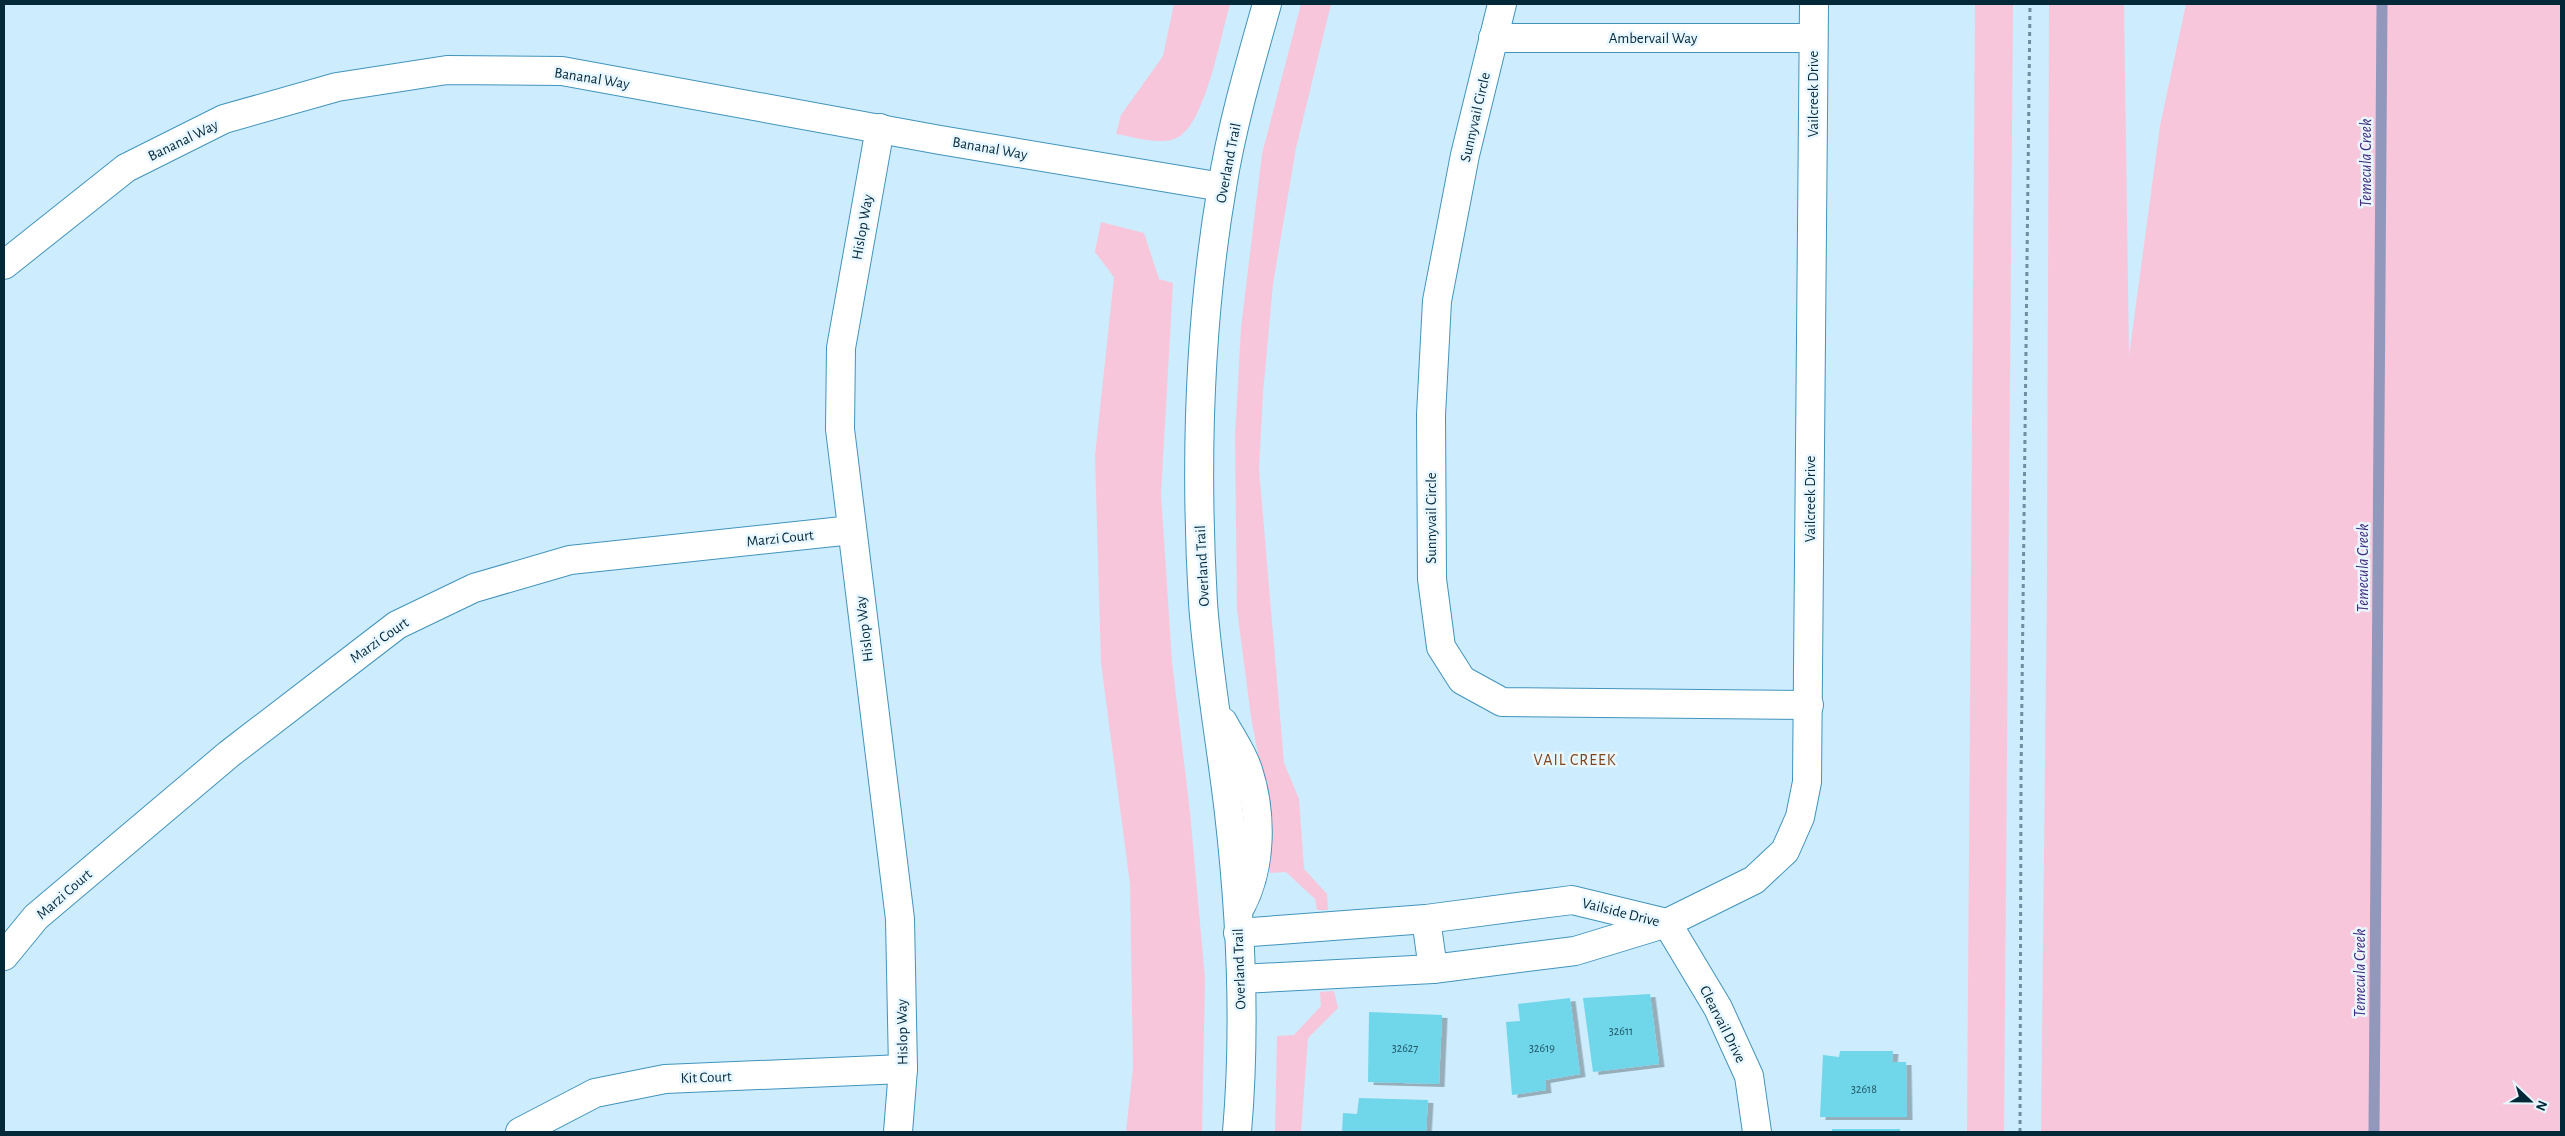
<svg xmlns="http://www.w3.org/2000/svg" width="2565" height="1136" font-family="'Alegreya Sans',sans-serif">
<defs>
<filter id="shadow"><feDropShadow dx="5.5" dy="3" stdDeviation="0" flood-color="#0004"/></filter>
</defs>
<rect width="100%" height="100%" fill="#cdecfd"/>
<g fill="#f8c6da">
<path d="M1174,4H1230C1221,35 1206,119 1180,136C1164,147 1134,137 1116,134L1121,115L1163,56Z"/>
<polygon points="1301,4 1331,4 1296,148 1273,284 1263,393 1259,469 1284,763 1299,799 1304,869 1327,894 1328,910 1317,910 1315,899 1286,872 1270,873 1263,781 1251,717 1237,609 1235,437 1241,328 1262,154"/>
<polygon points="1975,4 2013,4 2004,1132 1967,1132"/>
<polygon points="2049,4 2124,4 2129,356 2160,126 2186,4 2561,4 2561,1132 2041,1132 2047,580"/>
<polygon points="1101,222 1144,233 1159,279 1173,283 1161,494 1172,662 1190,812 1205,979 1202,1132 1126,1132 1133,1068 1130,884 1101,663 1095,456 1114,277 1095,252"/>
<polygon points="1334,991 1338,1008 1308,1038 1301,1132 1275,1132 1277,1036 1294,1035 1321,1006 1320,992"/>
</g>
<g fill="none" stroke-linecap="round" stroke-linejoin="round">
<polyline stroke="#9298bc" stroke-width="11" points="2374,1132 2382,4"/>
</g>
<g fill="#6fd6ea" filter="url(#shadow)">
<polygon points="1650,994 1659,1064 1593,1072 1583,998"/>
<polygon points="1570,998 1580,1074 1545,1080 1546,1090 1512,1095 1506,1022 1520,1021 1518,1004"/>
<polygon points="1369,1012 1442,1015 1439,1084 1368,1082"/>
<polygon points="1840,1051 1893,1051 1892,1062 1906,1062 1907,1117 1820,1117 1823,1055 1839,1057"/>
<polygon points="1359,1098 1428,1100 1426,1132 1342,1132 1343,1113 1357,1114"/>
<rect x="1832" y="1129" width="68" height="3"/>
</g>
<g fill="none" stroke-linecap="round" stroke-linejoin="round">
<g stroke="#4194bc" stroke-width="30">
<g id="minor">
<polyline points="1502,4 1465,155 1437,301 1431,415 1432,579 1441,647 1462,680 1502,702 1809,705"/>
<polyline points="1493,38 1813,38"/>
<polyline points="880,128 841,348 840,429 900,919 903,1069 898,1132"/>
<polyline points="4,265 126,168 224,119 337,87 447,70 562,71 940,140 1222,187"/>
<path d="M1223,722C1231,737 1243,754 1248,770C1262,813 1262,866 1241,906"/>
<polyline points="1426,919 1433,969"/>
<polyline points="1667,923 1718,1008 1749,1076 1757,1132"/>
<polyline points="1238,933 1426,919 1572,900 1667,923"/>
<polyline points="4,956 36,917 229,754 397,625 474,588 570,560 852,530"/>
<polyline points="1241,979 1433,969 1575,951 1667,923 1754,880 1785,851 1800,817 1807,782 1814,4"/>
<polyline points="520,1132 595,1093 665,1079 903,1069"/>
<path d="M1237,1132C1246,1027 1241,918 1229,813C1221,743 1208,673 1203,603C1195,466 1199,322 1222,187C1232,125 1250,64 1267,4"/>
</g>
</g>
<polyline stroke="#6e8fa0" stroke-width="3" stroke-dasharray="4 4" stroke-linecap="butt" points="2020,1132 2021,778 2030,4"/>
<use href="#minor" stroke="#fff" stroke-width="28"/>
</g>
<g text-anchor="middle" stroke-width="5" stroke-linejoin="round" paint-order="stroke">
<g font-size="12" fill="#1e5464">
<text x="1621" y="1035">32611</text>
<text x="1405" y="1052">32627</text>
<text x="1542" y="1052">32619</text>
<text x="1864" y="1093">32618</text>
</g>
<g font-size="15" fill="#032838" stroke="#e7f6ff">
<text x="1653" y="43">Ambervail Way</text>
<text transform="translate(592 78) rotate(9)" y="5">Bananal Way</text>
<text transform="translate(1813 94) rotate(-90)" y="5">Vailcreek Drive</text>
<text transform="translate(1475 117) rotate(-77)" y="5">Sunnyvail Circle</text>
<text transform="translate(183 140) rotate(-26)" y="5">Bananal Way</text>
<text transform="translate(990 148) rotate(10)" y="5">Bananal Way</text>
<text transform="translate(1228 163) rotate(-79)" y="5">Overland Trail</text>
<text transform="translate(862 227) rotate(-80)" y="5">Hislop Way</text>
<text transform="translate(1810 499) rotate(-90)" y="5">Vailcreek Drive</text>
<text transform="translate(1431 518) rotate(-90)" y="5">Sunnyvail Circle</text>
<text transform="translate(780 538) rotate(-6)" y="5">Marzi Court</text>
<text transform="translate(1202 566) rotate(-93)" y="5">Overland Trail</text>
<text transform="translate(864 629) rotate(-97)" y="5">Hislop Way</text>
<text transform="translate(379 640) rotate(-35)" y="5">Marzi Court</text>
<text transform="translate(64 894) rotate(-41)" y="5">Marzi Court</text>
<text transform="translate(1621 912) rotate(14)" y="5">Vailside Drive</text>
<text transform="translate(1239 969) rotate(-92)" y="5">Overland Trail</text>
<text transform="translate(1723 1024) rotate(63)" y="5">Clearvail Drive</text>
<text transform="translate(902 1032) rotate(-91)" y="5">Hislop Way</text>
<text transform="translate(706 1077) rotate(-2)" y="5">Kit Court</text>
</g>
<g font-size="16" font-style="italic" fill="#41287c" stroke="#e7f6ff">
<text transform="translate(2365 163) rotate(-90)" y="6">Temecula Creek</text>
<text transform="translate(2362 568) rotate(-90)" y="6">Temecula Creek</text>
<text transform="translate(2359 973) rotate(-90)" y="6">Temecula Creek</text>
</g>
<g font-size="16" letter-spacing="1" fill="#814419" stroke="#e7f6ff">
<text x="1575" y="765">VAIL CREEK</text>
</g>
</g>
<rect width="2565" height="1136" fill="none" stroke="#032838" stroke-width="10"/>
<g transform="translate(2530 1101) rotate(112)" stroke="#e7f6ff" stroke-width="4" paint-order="stroke">
<path d="M0-4L9 19L0 12L-9 19Z" fill="#032838"/>
<text y="-8" font-size="14" font-weight="bold" text-anchor="middle" fill="#032838">N</text>
</g>
</svg>
